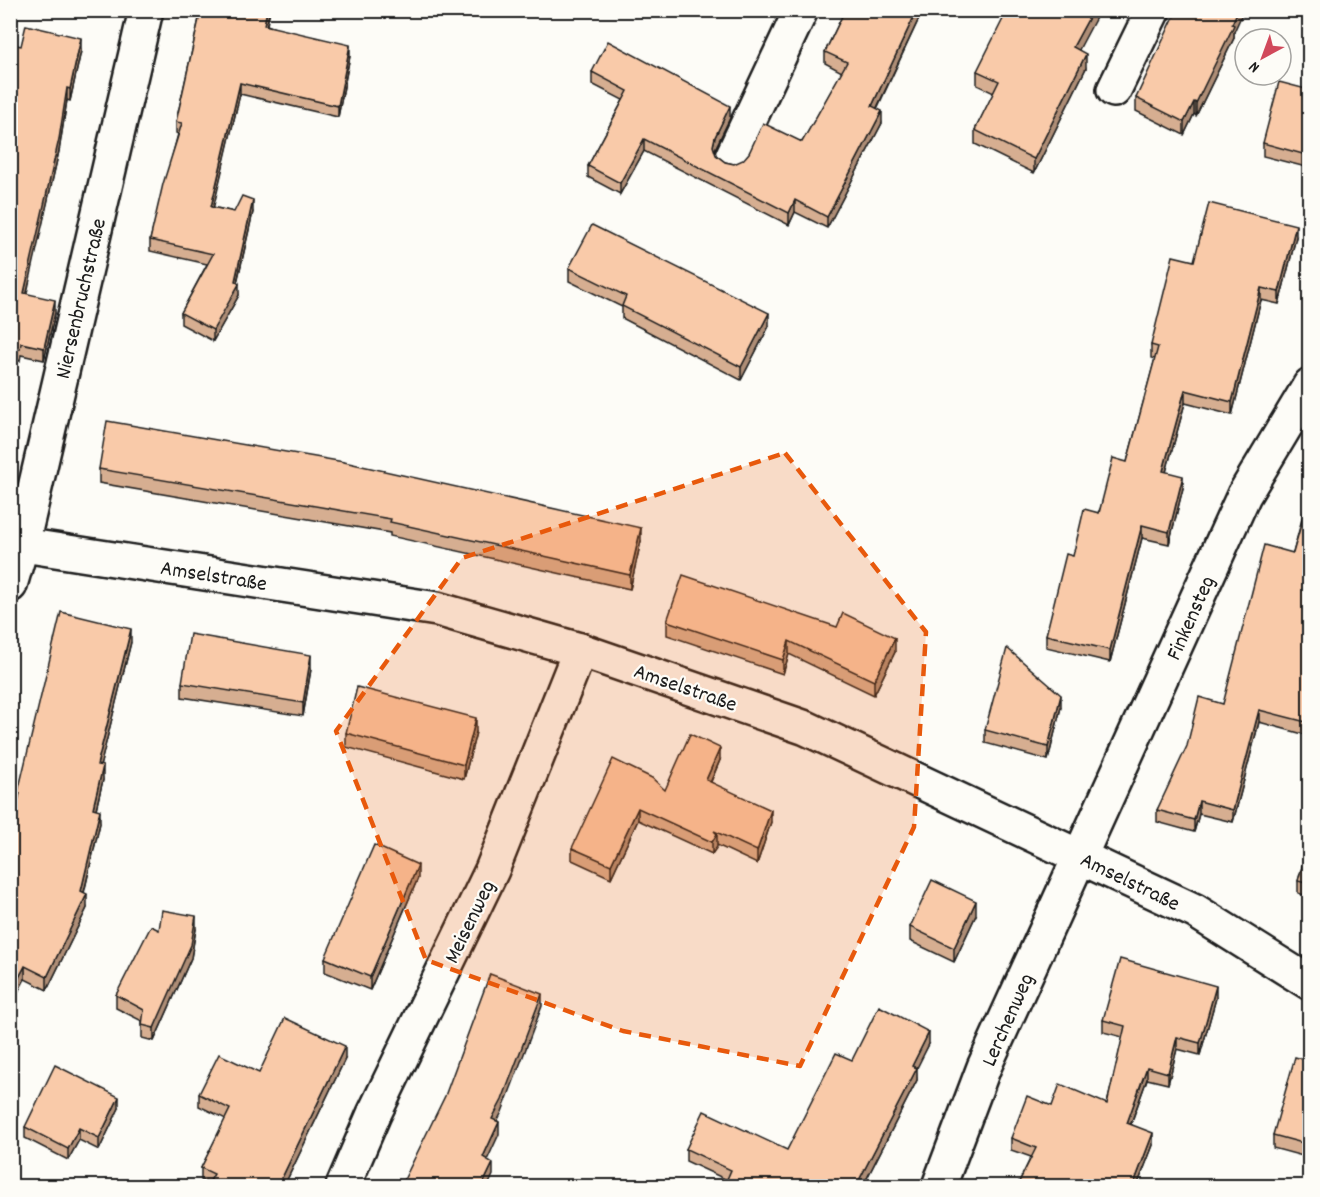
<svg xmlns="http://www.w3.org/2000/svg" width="1320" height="1197" font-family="Dekko,sans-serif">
<rect width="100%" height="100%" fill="#fdfcf7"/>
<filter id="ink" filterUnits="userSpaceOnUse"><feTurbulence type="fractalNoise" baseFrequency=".0167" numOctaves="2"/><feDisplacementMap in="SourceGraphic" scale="12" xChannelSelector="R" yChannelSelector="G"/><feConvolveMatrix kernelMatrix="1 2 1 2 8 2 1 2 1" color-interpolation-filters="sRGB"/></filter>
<g filter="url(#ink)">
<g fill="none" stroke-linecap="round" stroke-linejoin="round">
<g stroke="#1c1c1c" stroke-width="38">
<g id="street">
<polyline points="1114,90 1153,10"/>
<polyline points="732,157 801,10"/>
<polyline points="10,543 437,609 580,650 806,728 1195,911 1310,983"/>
<polyline points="10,585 22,544 146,10"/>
<polyline points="343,1186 374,1114 492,870 580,650"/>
<polyline points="939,1186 984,1067 1244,495 1310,385"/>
</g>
</g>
<use href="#street" stroke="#fdfcf7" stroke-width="33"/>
</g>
<g fill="#d6ae91" stroke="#1c1c1c" stroke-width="1.5">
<polygon points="201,10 270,10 267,25 350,56 338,117 240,94 213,207 234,212 253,212 237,283 239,295 213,341 181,324 181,313 207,264 150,251 150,240 178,134 176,133 176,122"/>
<polygon points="845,10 923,10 877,109 882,123 827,228 795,212 789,225 644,151 620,194 588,177 588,166 623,100 592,84 592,72 730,118 715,151 716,155 725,162 734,164 802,142 842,72 825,63 825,52"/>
<polygon points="1234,32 1234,38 1196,116 1194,114 1184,135 1136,111 1136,98"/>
<polygon points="10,44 21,46 81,51 70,101 67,100 59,151 26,294 55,313 44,360 21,355 20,361 10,359"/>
<polygon points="1079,50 1086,68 1034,173 975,144 975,130 994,93 977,85 977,71"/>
<polygon points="1310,90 1310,168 1263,156 1263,143"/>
<polygon points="1296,237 1279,304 1261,300 1232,415 1185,403 1166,472 1183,488 1169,544 1142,538 1110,662 1046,647 1046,635 1073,556 1127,462 1155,359 1151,358 1151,345"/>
<polygon points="569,268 769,326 741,380 622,318 622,307 569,281"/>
<polygon points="99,469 641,541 630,589 390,536 390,533 99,483"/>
<polygon points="1310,472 1310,736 1259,722 1233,822 1199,814 1194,832 1157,822 1157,810 1223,704 1293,553 1308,496 1307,496 1307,483"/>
<polygon points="667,621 895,652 874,695 789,654 783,674 667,635"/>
<polygon points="131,642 100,766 103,780 96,809 100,823 84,893 87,908 47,990 25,979 18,792"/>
<polygon points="311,669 303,716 182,697 182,683"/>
<polygon points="1061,707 1048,760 985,743 985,730"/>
<polygon points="476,732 464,779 346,747 346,733"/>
<polygon points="720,760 711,782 771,822 757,864 717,845 712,854 638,820 611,878 572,860 572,848 665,790"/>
<polygon points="1310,839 1310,897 1298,893 1298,881"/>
<polygon points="418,878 370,990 325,972 325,958"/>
<polygon points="976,915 954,962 910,941 910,927"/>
<polygon points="196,929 191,958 154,1041 142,1038 142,1021 116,1008 116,995 159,930"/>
<polygon points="1216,998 1200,1055 1177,1049 1168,1084 1147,1079 1131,1124 1153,1145 1137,1186 1017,1186 1031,1157 1011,1150 1011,1138 1052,1106 1107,1104 1123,1037 1103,1032 1103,1020"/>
<polygon points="929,1044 916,1068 917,1080 863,1186 727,1180 686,1161 686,1149 787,1150 852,1060"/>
<polygon points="345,1059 284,1186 207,1186 209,1184 201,1180 201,1168 226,1119 199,1106 199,1094 259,1073"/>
<polygon points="1310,1061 1310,1158 1273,1148 1273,1135"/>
<polygon points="119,1108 99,1150 79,1140 68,1160 25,1138 25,1127"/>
</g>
<g fill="#ae8d76" stroke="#1c1c1c" stroke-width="1.5">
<polygon points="267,10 270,10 264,36 264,25"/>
<polygon points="917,10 923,10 872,118 872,106"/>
<polygon points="1093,10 1100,10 1073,61 1073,47"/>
<polygon points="1238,10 1244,10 1234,32 1234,38 1196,116 1196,103"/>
<polygon points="81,38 81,51 70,101 70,89"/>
<polygon points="350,45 350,56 338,117 338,106"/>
<polygon points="1086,54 1086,68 1034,173 1034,159"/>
<polygon points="240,83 240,94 211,218 211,207"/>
<polygon points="67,88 67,100 59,151 24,306 24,293"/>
<polygon points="1194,102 1194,114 1184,135 1184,122"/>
<polygon points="730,106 730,118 715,149 713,158 713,146 715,137"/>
<polygon points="882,111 882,123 827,228 827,217"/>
<polygon points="644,139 644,151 620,194 620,183"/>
<polygon points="253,200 253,212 235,291 239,284 239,295 213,341 213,330 235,281"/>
<polygon points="795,200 795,212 789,225 789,213"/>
<polygon points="1296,225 1296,237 1279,304 1279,292"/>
<polygon points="1261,288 1261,300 1232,415 1232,402"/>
<polygon points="55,300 55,313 44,360 44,348"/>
<polygon points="769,313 769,326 741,380 741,367"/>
<polygon points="1185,390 1185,403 1163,483 1163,471"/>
<polygon points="1183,476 1183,488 1169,544 1169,532"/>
<polygon points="1142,525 1142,538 1110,662 1110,650"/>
<polygon points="641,528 641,541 630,589 630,575"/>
<polygon points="131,629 131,642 97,779 97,765"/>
<polygon points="895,638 895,652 874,695 874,681"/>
<polygon points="789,641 789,654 783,674 783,660"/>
<polygon points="311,655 311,669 303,716 303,703"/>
<polygon points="1061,695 1061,707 1048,760 1048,747"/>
<polygon points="1259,710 1259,722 1233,822 1233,810"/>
<polygon points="476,718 476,732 464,779 464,765"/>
<polygon points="720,748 720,760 706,792 706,780"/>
<polygon points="103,766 103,780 93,821 93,808"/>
<polygon points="1199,801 1199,814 1194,832 1194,820"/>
<polygon points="638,808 638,820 611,878 611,865"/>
<polygon points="100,810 100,823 81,905 81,891"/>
<polygon points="771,810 771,822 757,864 757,851"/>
<polygon points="717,834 717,847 712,854 712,842"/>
<polygon points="418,865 418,878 370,990 370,977"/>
<polygon points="87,894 87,908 47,990 47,977"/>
<polygon points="976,901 976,915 954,962 954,948"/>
<polygon points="196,916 196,929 191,958 154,1041 154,1028"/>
<polygon points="25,966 25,979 10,1007 10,994"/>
<polygon points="1216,986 1216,998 1200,1055 1200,1043"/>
<polygon points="542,994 542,1006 502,1112 492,1131 492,1119"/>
<polygon points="929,1032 929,1044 912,1078 912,1066"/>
<polygon points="1177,1037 1177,1049 1168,1084 1168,1073"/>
<polygon points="345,1046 345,1059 284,1186 278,1186"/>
<polygon points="1147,1067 1147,1079 1127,1134 1127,1123"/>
<polygon points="917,1068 917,1080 863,1186 856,1186"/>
<polygon points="119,1097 119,1108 99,1150 99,1138"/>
<polygon points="499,1122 499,1134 483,1169 483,1157"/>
<polygon points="79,1128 79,1140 68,1160 68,1149"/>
<polygon points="1153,1133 1153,1145 1137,1186 1133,1186"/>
<polygon points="493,1163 493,1175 488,1186 482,1186"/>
</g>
<g fill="#f9caa9" stroke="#1c1c1c" stroke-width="1.5">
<polygon points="201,10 267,10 264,25 350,45 338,106 240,83 211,207 234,212 242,196 253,200 235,281 239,284 213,330 181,313 213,254 150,240 163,184 182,123 176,122"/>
<polygon points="845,10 917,10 872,106 882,111 827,217 795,200 789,213 644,139 620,183 588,166 628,91 592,72 608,41 730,106 715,137 713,146 716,155 725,162 734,164 743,160 749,153 763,123 802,142 847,62 825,52"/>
<polygon points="1015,10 1093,10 1073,47 1086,54 1034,159 975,130 999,81 977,71 1006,13 1012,17"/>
<polygon points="1177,10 1238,10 1232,24 1234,25 1196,103 1194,102 1184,122 1136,98"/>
<polygon points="26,25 81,38 70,89 67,88 59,139 24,293 55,300 44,348 21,343 20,349 10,347 10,44 21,46"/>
<polygon points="1279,82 1310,90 1310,156 1263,143"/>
<polygon points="1209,203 1296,225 1279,292 1261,288 1232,402 1185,390 1163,471 1183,476 1169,532 1142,525 1110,650 1046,635 1066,554 1073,556 1084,509 1099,513 1113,458 1127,462 1158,347 1151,345 1173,256 1194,261"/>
<polygon points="592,225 769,313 741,367 622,306 626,296 569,268"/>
<polygon points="107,421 344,462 641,528 630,575 390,522 391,519 99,469"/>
<polygon points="1310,472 1310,484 1307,483"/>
<polygon points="1310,493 1310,723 1259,710 1233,810 1199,801 1194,820 1157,810 1187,746 1199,697 1223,704 1264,545 1293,553"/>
<polygon points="683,575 837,627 843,613 895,638 874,681 789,641 783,660 667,621"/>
<polygon points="61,612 131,629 97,765 103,766 93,808 100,810 81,891 87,894 47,977 25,966 10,994 10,834 20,793 18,792"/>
<polygon points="190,634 311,655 303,703 182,683"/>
<polygon points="1007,648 1061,695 1048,747 985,730"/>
<polygon points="357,687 476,718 464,765 346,733"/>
<polygon points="690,734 720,748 706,780 771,810 757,851 714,831 717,834 712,842 638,808 611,865 572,848 613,759 652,778 665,790"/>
<polygon points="1310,839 1310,884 1298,881"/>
<polygon points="374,845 418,865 370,977 325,958"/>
<polygon points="932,880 976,901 954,948 910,927"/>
<polygon points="162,910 196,916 191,945 154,1028 142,1025 144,1010 116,995 151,926 159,930"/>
<polygon points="1120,959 1216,986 1200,1043 1177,1037 1168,1073 1147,1067 1127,1123 1153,1133 1133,1186 1017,1186 1036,1148 1011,1138 1027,1096 1052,1106 1060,1084 1107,1104 1125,1026 1103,1020"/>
<polygon points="490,974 542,994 502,1100 492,1119 499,1122 483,1157 493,1163 482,1186 401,1186 445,1096"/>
<polygon points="879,1006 929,1032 912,1066 917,1068 856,1186 724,1186 731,1170 686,1149 704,1111 787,1150 836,1053 852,1060"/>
<polygon points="285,1018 345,1046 278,1186 207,1186 214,1174 201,1168 230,1109 199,1094 219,1054 259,1073"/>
<polygon points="1295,1057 1310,1061 1310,1145 1273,1135"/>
<polygon points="55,1065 119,1097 99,1138 79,1128 68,1149 25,1127"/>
</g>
</g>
<path fill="#e8590c" fill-opacity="0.2" stroke="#e8590c" stroke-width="4.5" stroke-dasharray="12 8" stroke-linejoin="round" d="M785,453L926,632L914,827L800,1066L623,1031L426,960L336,731L462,558Z"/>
<g text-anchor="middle" stroke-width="4.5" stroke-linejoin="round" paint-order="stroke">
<g font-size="22" fill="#1c1c1c" stroke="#fdfcf7">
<text transform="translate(79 298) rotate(-77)" y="8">Niersenbruchstraße</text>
<text transform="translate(214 574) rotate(9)" y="8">Amselstraße</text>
<text transform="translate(1189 617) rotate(-66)" y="8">Finkensteg</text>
<text transform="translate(686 686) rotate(19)" y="8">Amselstraße</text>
<text transform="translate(1131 880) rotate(26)" y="8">Amselstraße</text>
<text transform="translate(468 921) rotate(-64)" y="8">Meisenweg</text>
<text transform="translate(1006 1019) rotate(-66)" y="8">Lerchenweg</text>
</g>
</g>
<rect width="1320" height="1197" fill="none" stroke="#fdfcf7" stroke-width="36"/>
<rect x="18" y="18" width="1284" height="1161" fill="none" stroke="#1c1c1c" stroke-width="2" filter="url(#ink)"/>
<g transform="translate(1263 57) rotate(221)"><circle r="28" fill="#fdfcf7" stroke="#a3a29f" stroke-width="1.5"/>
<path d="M0-4.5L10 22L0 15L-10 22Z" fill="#d1495b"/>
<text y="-9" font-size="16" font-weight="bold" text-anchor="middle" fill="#1c1c1c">N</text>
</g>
</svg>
